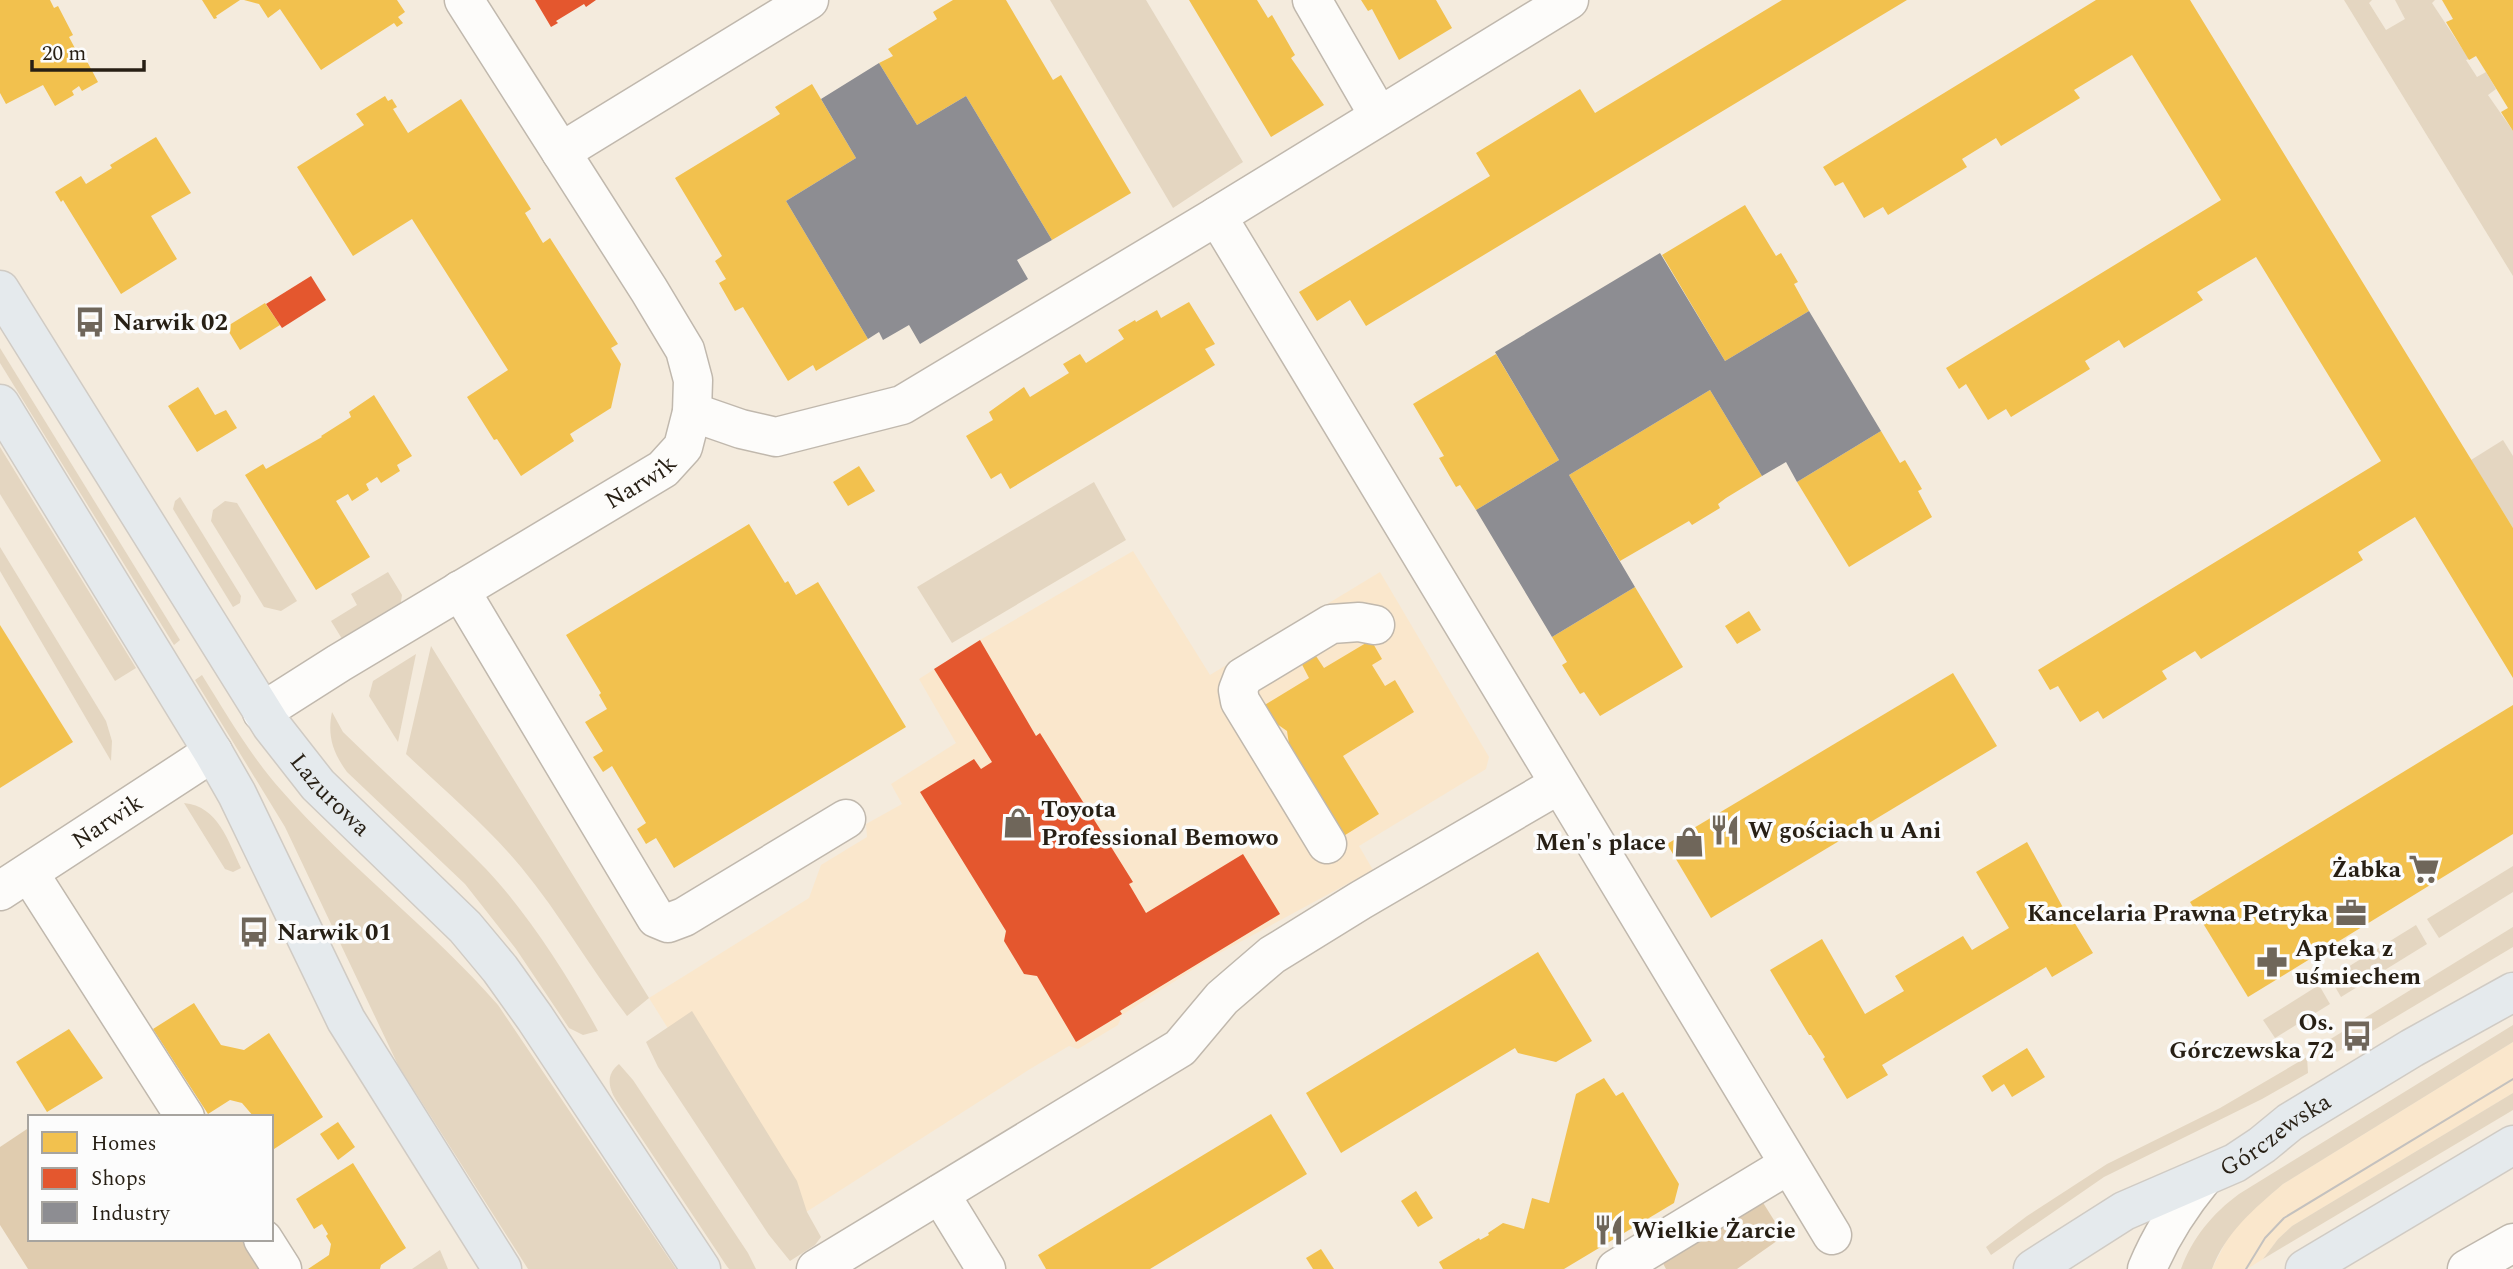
<svg xmlns="http://www.w3.org/2000/svg" width="2513" height="1269" font-family="Spectral,serif">
<rect width="100%" height="100%" fill="#f4ebdd"/>
<g fill="#fae7cc">
<polygon points="1133,551 1210,675 1380,572 1489,757 1486,769 1359,846 1373,870 1214,956 1122,1015 1118,1025 1078,1049 1069,1046 1030,1069 789,1223 649,998 809,898 821,865 867,837 866,824 902,804 891,784 956,743 919,679 980,640"/>
<polygon points="2513,1042 2513,1093 2292,1226 2278,1239 2263,1259 2247,1269 2212,1269 2230,1234 2249,1213 2283,1184"/>
</g>
<g fill="#e4d6c1">
<polygon points="1050,0 1146,0 1243,162 1173,208"/>
<polygon points="2344,0 2372,0 2369,3 2386,30 2405,19 2395,0 2435,0 2432,3 2469,59 2466,60 2477,77 2486,72 2496,89 2488,95 2513,131 2513,276"/>
<polygon points="0,348 180,640 174,645 0,363"/>
<polygon points="2503,440 2513,456 2513,528 2471,460"/>
<polygon points="0,447 136,668 115,681 0,494"/>
<polygon points="1094,482 1126,540 952,643 917,587"/>
<polygon points="180,497 241,596 240,603 233,607 173,509 175,501"/>
<polygon points="225,501 237,503 297,601 281,611 264,607 211,521 213,510"/>
<polygon points="0,547 106,721 112,741 111,761 0,571"/>
<polygon points="388,572 402,595 400,608 344,642 331,621 357,605 351,594"/>
<path d="M431,646L649,998L627,1016C590,968 560,914 521,867C487,826 445,791 406,754Z"/>
<polygon points="416,654 398,742 369,696 373,681"/>
<path d="M202,675C227,715 250,755 281,790C348,867 431,928 498,1005L676,1269H528L398,1065L285,827L195,680Z"/>
<path d="M332,712L343,732C390,778 440,822 486,869C527,912 570,979 598,1031L583,1035L569,1028L516,949L465,884L347,772C333,753 327,736 332,712Z"/>
<path d="M184,803C218,806 228,841 241,868L233,872L225,869Z"/>
<polygon points="2513,866 2513,892 2439,938 2427,919"/>
<polygon points="2416,925 2427,944 2341,997 2330,978"/>
<polygon points="2513,927 2513,947 2337,1052 2330,1053 2329,1040"/>
<polygon points="2319,985 2330,1004 2275,1038 2263,1020"/>
<polygon points="692,1011 797,1181 807,1212 821,1237 815,1245 790,1261 769,1235 658,1067 646,1042"/>
<path d="M2513,1025V1042L2283,1184C2254,1209 2226,1232 2212,1269H2181C2192,1238 2213,1213 2239,1194Z"/>
<polygon points="2307,1057 2308,1073 2262,1099 2104,1177 1991,1255 1986,1247 2027,1216 2107,1164 2220,1108"/>
<path d="M619,1064L633,1080L748,1253L756,1269H729L726,1265L616,1100C608,1087 606,1074 619,1064Z"/>
<polygon points="2513,1093 2513,1110 2263,1259 2278,1239 2292,1226"/>
<polygon points="440,1250 448,1269 412,1269"/>
</g>
<g fill="#e0ccaf">
<polygon points="30,1127 30,1239 246,1239 265,1269 28,1269 0,1225 0,1147"/>
<polygon points="1757,1193 1784,1236 1737,1269 1666,1269 1658,1254"/>
</g>
<g fill="#f2c14e">
<polygon points="0,0 50,0 54,8 58,6 73,35 69,37 78,54 82,52 98,82 82,91 79,86 72,91 74,95 55,106 43,85 6,104 0,93"/>
<polygon points="202,0 240,0 216,16 217,18 214,19"/>
<polygon points="244,0 397,0 405,12 398,17 403,23 397,27 394,23 321,70 280,9 268,18 259,4"/>
<polygon points="953,0 1006,0 1053,80 1061,75 1131,193 1052,240 966,96 917,125 879,63 893,56 888,49 937,19 933,12"/>
<polygon points="1189,0 1257,0 1268,18 1272,15 1295,55 1291,58 1324,105 1271,137"/>
<polygon points="1361,0 1436,0 1452,28 1399,60 1372,9 1368,11"/>
<polygon points="1782,0 1907,0 1366,326 1350,300 1317,321 1299,292 1490,176 1476,153 1580,89 1595,113"/>
<polygon points="2096,0 2190,0 2513,528 2513,678 2415,517 2358,552 2363,560 2201,659 2195,651 2162,671 2167,679 2103,719 2098,711 2080,722 2058,686 2050,690 2038,670 2381,461 2256,257 2197,292 2203,300 2124,348 2119,340 2085,361 2090,369 2011,417 2006,409 1988,420 1966,384 1959,389 1946,368 2221,200 2132,55 2074,90 2080,98 2001,146 1996,138 1962,159 1967,167 1888,215 1883,207 1864,218 1843,182 1835,186 1823,167"/>
<polygon points="2442,0 2513,0 2513,131 2501,112 2508,108 2486,72 2476,56 2469,60 2446,22 2453,19"/>
<polygon points="812,84 856,158 786,201 868,339 816,371 813,365 788,381 743,307 735,311 719,283 726,279 715,261 722,256 675,178 780,114 775,107"/>
<polygon points="385,96 388,101 392,99 397,107 393,109 408,133 461,99 531,209 525,213 543,243 550,238 618,344 611,348 621,364 611,408 570,434 574,441 521,476 497,439 494,440 467,397 508,370 412,219 353,256 297,167 364,125 356,114"/>
<polygon points="156,137 191,193 151,216 177,259 121,294 63,200 61,202 55,192 81,176 86,184 112,168 110,165"/>
<polygon points="1745,205 1776,256 1781,253 1798,282 1794,284 1809,311 1725,361 1662,255"/>
<polygon points="1189,302 1215,344 1205,349 1215,365 1010,489 1001,473 991,479 966,436 993,420 989,412 1024,387 1030,397 1069,373 1063,364 1080,354 1086,363 1124,339 1118,330 1135,320 1136,322 1157,310 1161,318"/>
<polygon points="265,303 280,325 240,350 226,327"/>
<polygon points="1496,354 1559,460 1476,510 1460,485 1456,487 1439,458 1444,456 1413,404"/>
<polygon points="198,387 215,415 226,410 237,428 197,452 168,406"/>
<polygon points="1710,390 1762,476 1726,498 1718,504 1720,508 1692,525 1689,521 1620,561 1569,475"/>
<polygon points="374,395 412,456 397,465 400,471 381,483 377,477 366,484 369,490 352,501 348,494 336,501 370,557 316,590 245,475 263,464 266,469 322,437 321,436 351,417 349,412"/>
<polygon points="1881,431 1900,463 1905,460 1922,489 1918,491 1932,517 1849,567 1797,482"/>
<polygon points="859,466 875,491 848,506 833,482"/>
<polygon points="749,524 785,583 788,581 796,595 818,582 906,727 674,868 656,838 646,844 637,829 646,823 612,766 603,772 593,757 603,751 585,722 607,709 599,695 601,693 566,635"/>
<polygon points="1635,587 1683,667 1600,716 1584,692 1580,694 1562,665 1567,662 1552,637"/>
<polygon points="1749,611 1761,630 1737,644 1725,626"/>
<polygon points="0,625 73,742 0,788"/>
<polygon points="1371,640 1382,659 1372,665 1385,686 1395,680 1414,712 1343,756 1379,814 1342,837 1286,745 1289,744 1287,731 1277,724 1274,725 1263,706 1309,678 1297,655 1310,647 1324,668"/>
<polygon points="1953,673 1997,746 1711,918 1667,844"/>
<polygon points="2513,705 2513,834 2248,997 2190,902"/>
<polygon points="2027,842 2066,913 2068,912 2093,953 2052,977 2046,967 1882,1065 1888,1075 1847,1099 1823,1059 1825,1057 1811,1035 1809,1035 1770,970 1822,939 1865,1014 1904,991 1895,976 1963,936 1972,950 2009,928 1976,872"/>
<polygon points="1538,952 1592,1041 1556,1062 1518,1053 1515,1048 1341,1153 1306,1093"/>
<polygon points="194,1003 221,1045 244,1050 269,1033 323,1117 271,1151 271,1117 254,1117 242,1103 230,1100 208,1114 153,1029"/>
<polygon points="69,1029 103,1078 47,1112 16,1062"/>
<polygon points="2027,1048 2045,1077 2012,1097 2004,1084 1992,1092 1982,1076"/>
<polygon points="1604,1078 1616,1096 1623,1092 1679,1184 1674,1203 1564,1269 1443,1269 1439,1262 1479,1238 1480,1240 1489,1235 1488,1233 1503,1223 1524,1229 1532,1198 1549,1203 1576,1094"/>
<polygon points="1271,1114 1307,1174 1150,1269 1046,1269 1038,1255"/>
<polygon points="338,1122 355,1147 338,1160 320,1134"/>
<polygon points="353,1163 406,1248 381,1265 380,1269 308,1269 329,1255 331,1244 326,1236 328,1234 322,1224 314,1229 296,1199"/>
<polygon points="1416,1191 1433,1218 1418,1227 1401,1201"/>
<polygon points="1321,1249 1334,1269 1313,1269 1306,1258"/>
</g>
<g fill="#e4572e">
<polygon points="535,0 596,0 586,7 584,4 556,21 558,23 551,27"/>
<polygon points="311,276 326,300 282,328 266,304"/>
<polygon points="980,640 1036,736 1040,733 1133,882 1129,884 1146,913 1243,854 1280,914 1120,1011 1122,1014 1076,1042 1037,976 1024,974 1004,941 1006,931 920,792 974,759 981,769 992,762 934,669"/>
</g>
<g fill="#8d8d92">
<polygon points="879,63 917,125 966,96 1052,240 1017,260 1028,279 920,344 909,325 883,340 879,332 868,339 786,201 856,158 821,99"/>
<polygon points="1660,253 1725,361 1809,311 1881,431 1797,482 1786,462 1762,476 1710,390 1569,475 1635,587 1552,637 1476,510 1559,460 1495,352"/>
</g>
<g fill="none" stroke-linecap="round" stroke-linejoin="round">
<g stroke="#c0b8ad" stroke-width="41">
<g id="minor">
<polyline points="1312,0 1379,116"/>
<polyline points="561,152 809,0"/>
<polyline points="1217,216 1569,0"/>
<polyline points="692,412 741,429 776,437 902,405 1217,216 1832,1235"/>
<polyline points="460,590 656,918 668,923 684,917 846,819"/>
<path id="s1" d="M262,712L339,663L663,469L683,447L692,412L693,380L685,350L649,290L464,0"/>
<polyline points="1327,844 1240,701 1238,690 1243,677 1331,624 1359,622 1375,625"/>
<polyline points="29,873 185,1117"/>
<path id="s2" d="M0,891L213,752"/>
<polyline points="940,1194 986,1269"/>
<polyline points="263,1239 282,1269"/>
<polyline points="816,1269 1180,1048 1222,998 1272,955 1361,900 1558,785"/>
<polyline points="1616,1269 1788,1165"/>
<path d="M2147,1269C2161,1235 2180,1206 2203,1178"/>
<polyline points="2467,1269 2513,1243"/>
</g>
</g>
<g stroke="#d0cbc4" stroke-width="41">
<g id="major">
<path id="s3" d="M0,290L271,725L318,785L465,927L500,969L535,1018L701,1269"/>
<polyline points="0,404 213,752 237,794 346,1020 502,1269"/>
<path id="s4" d="M2033,1269L2124,1211L2235,1163L2262,1145L2290,1122L2412,1048L2513,992"/>
<polyline points="2305,1269 2513,1145"/>
</g>
</g>
<use href="#minor" stroke="#fdfcfa" stroke-width="38"/>
<use href="#major" stroke="#e5eaed" stroke-width="38"/>
<polyline stroke="#c4c1be" stroke-width="2" points="2246,1269 2265,1238 2284,1218 2513,1079"/>
</g>
<defs>
<g id="bus-bare" transform="scale(2.415)"><path d="M-5-6H5V4H4V6H2V4H-2V6H-4V4H-5ZM-3.5-4V0h7V-4ZM-3.5 1.2v1.5H-2V1.2ZM2 1.2v1.5H3.5V1.2Z" fill="#6f665a" stroke="#fcfcfc" stroke-width="2.5" paint-order="stroke"/></g>
<g id="shop-bare" transform="scale(2.415)"><path d="M-5-2.5h2.3a2.7 3.5 0 0 1 5.4 0H5L5.5 6h-11ZM-1.5-2.5h3a1.5 2.3 0 0 0-3 0Z" fill="#6f665a" stroke="#fcfcfc" stroke-width="2.5" paint-order="stroke"/></g>
<g id="restaurant-bare" transform="scale(2.415)"><path d="M-5-6h1v4h1v-4h1v4h1v-4h1v5L-1.5 .5V6h-2V.5L-5-1ZM5-6V6H3V1.5H1.5Q1.5-4 5-6Z" fill="#6f665a" stroke="#fcfcfc" stroke-width="2.5" paint-order="stroke"/></g>
<g id="supermarket-bare" transform="scale(2.415)"><path d="M-6-5.5h2.5l.6 2H6L4.5 2H-2.5L-4.4-4H-6ZM-1.5 3.2a1.3 1.3 0 1 0 .1 0ZM3 3.2a1.3 1.3 0 1 0 .1 0Z" fill="#6f665a" stroke="#fcfcfc" stroke-width="2.5" paint-order="stroke"/></g>
<g id="office-bare" transform="scale(2.415)"><path d="M-6-3h4V-5.5h4V-3h4V5H-6ZM-1-4.5V-3h2v-1.5ZM-6 0V1H6V0Z" fill="#6f665a" stroke="#fcfcfc" stroke-width="2.5" paint-order="stroke"/></g>
<g id="pharmacy-bare" transform="scale(2.415)"><path d="M-2-6h4v4h4v4h-4v4h-4v-4h-4v-4h4Z" fill="#6f665a" stroke="#fcfcfc" stroke-width="2.5" paint-order="stroke"/></g>
</defs>
<g fill-rule="evenodd">
<use href="#bus-bare" x="90" y="322"/>
<use href="#shop-bare" x="1018" y="823"/>
<use href="#restaurant-bare" x="1725" y="830"/>
<use href="#shop-bare" x="1689" y="842"/>
<use href="#supermarket-bare" x="2424" y="869"/>
<use href="#office-bare" x="2351" y="913"/>
<use href="#bus-bare" x="254" y="932"/>
<use href="#pharmacy-bare" x="2272" y="962"/>
<use href="#bus-bare" x="2357" y="1036"/>
<use href="#restaurant-bare" x="1609" y="1230"/>
</g>
<g text-anchor="middle" stroke-width="7" stroke-linejoin="round" paint-order="stroke">
<g font-size="24" font-weight="bold" fill="#271f14" stroke="#fcfcfc" text-anchor="start">
<text x="113" y="330">Narwik 02</text>
<text x="1041" y="817">Toyota<tspan x="1041" dy="28">Professional Bemowo</tspan></text>
<text x="1748" y="838">W gościach u Ani</text>
<text x="1666" y="850" text-anchor="end">Men's place</text>
<text x="2401" y="877" text-anchor="end">Żabka</text>
<text x="2328" y="921" text-anchor="end">Kancelaria Prawna Petryka</text>
<text x="277" y="940">Narwik 01</text>
<text x="2295" y="956">Apteka z<tspan x="2295" dy="28">uśmiechem</tspan></text>
<text x="2334" y="1030" text-anchor="end">Os.<tspan x="2334" dy="28">Górczewska 72</tspan></text>
<text x="1632" y="1238">Wielkie Żarcie</text>
</g>
<g font-size="24" fill="#271f14" stroke="#fcfcfc">
<text dy="8" stroke="none"><textPath href="#s1" startOffset="443">Narwik</textPath></text>
<text dy="8" stroke="none"><textPath href="#s3" startOffset="604">Lazurowa</textPath></text>
<text dy="8" stroke="none"><textPath href="#s2" startOffset="128">Narwik</textPath></text>
<text dy="8" stroke="none"><textPath href="#s4" startOffset="278">Górczewska</textPath></text>
</g>
</g>
<rect x="28" y="1115" width="245" height="126" fill="#fcfcfc" stroke="#a7a49f" stroke-width="2"/>
<rect x="42" y="1132" width="35" height="21" fill="#f2c14e" stroke="#a7a49f" stroke-width="2"/>
<text x="91" y="1150" font-size="21" fill="#271f14">Homes</text>
<rect x="42" y="1168" width="35" height="21" fill="#e4572e" stroke="#a7a49f" stroke-width="2"/>
<text x="91" y="1185" font-size="21" fill="#271f14">Shops</text>
<rect x="42" y="1202" width="35" height="21" fill="#8d8d92" stroke="#a7a49f" stroke-width="2"/>
<text x="91" y="1220" font-size="21" fill="#271f14">Industry</text>
<path d="M32 60v10h112v-10" fill="none" stroke="#271f14" stroke-width="3.5"/>
<text x="42" y="60" font-size="21" fill="#271f14" stroke="#fcfcfc" stroke-width="5" paint-order="stroke">20 m</text>
</svg>
